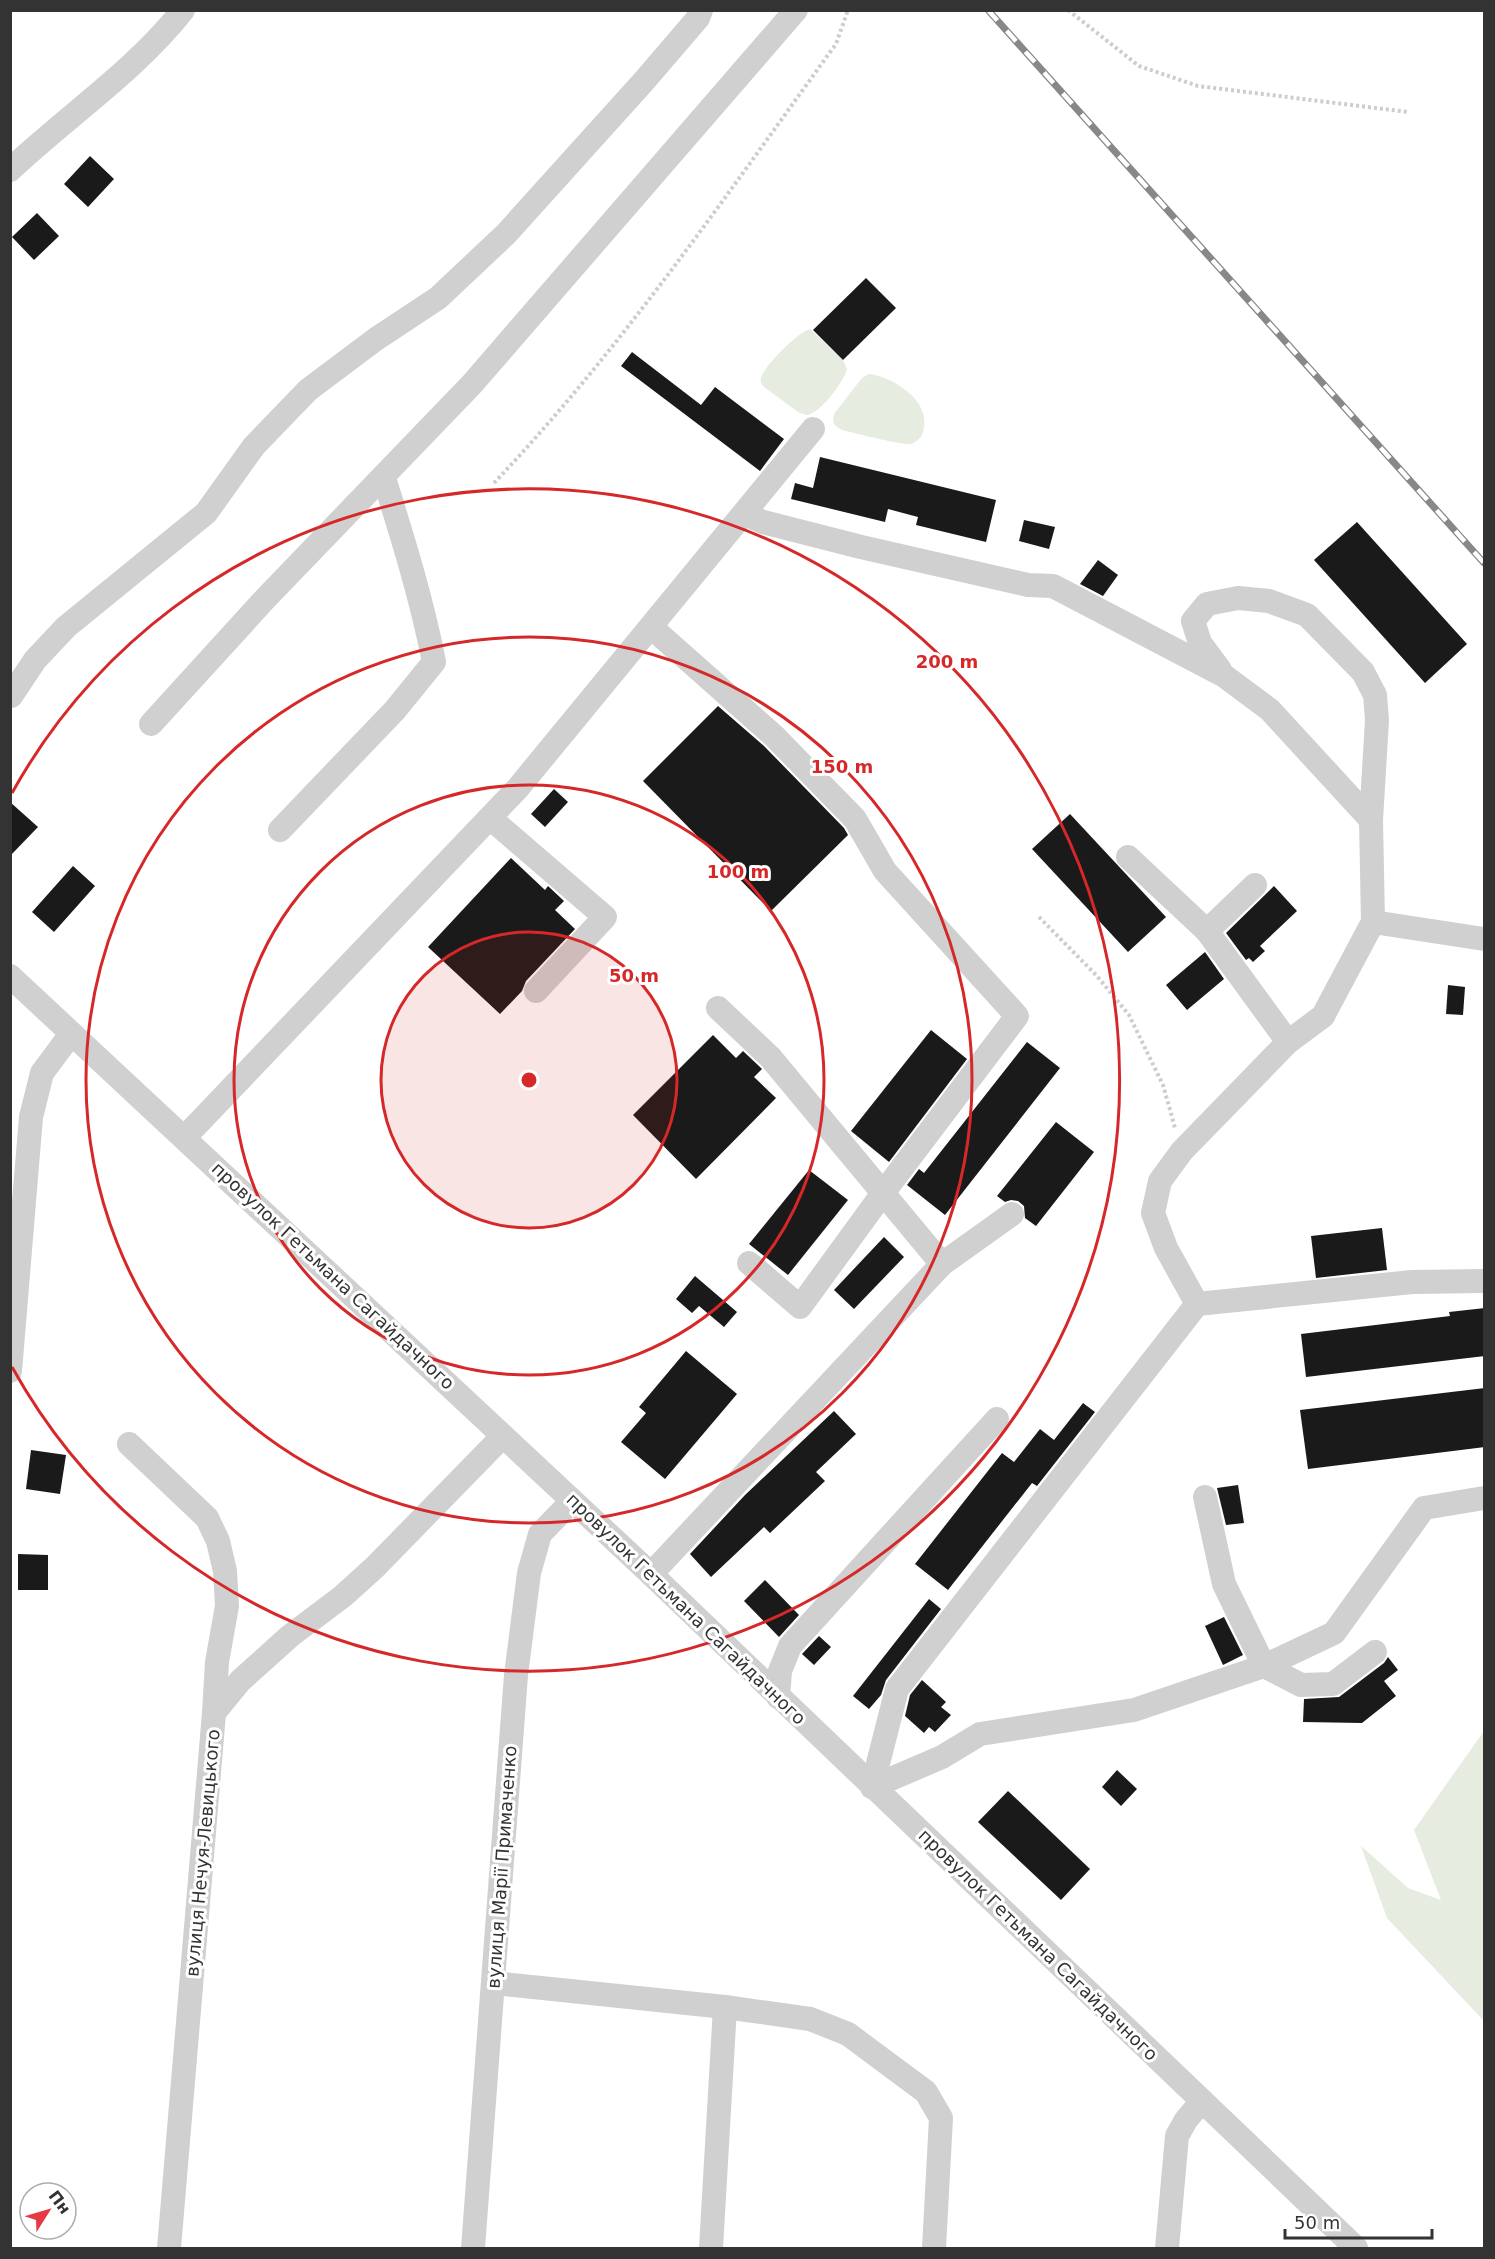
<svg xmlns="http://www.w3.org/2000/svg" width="1495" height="2259" font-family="'DejaVu Sans',sans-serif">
<rect width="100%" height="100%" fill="#fff"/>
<g fill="#e6ecdf">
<path d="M810,329L843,360L847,369C844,382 819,415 806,415L798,412L764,387C761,383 760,383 761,378C763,367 799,331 810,329Z"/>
<path d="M869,374C894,377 933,402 923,432C922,437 916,443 910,444C901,445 854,433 842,430C834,426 832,423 834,414L862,378Z"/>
<polygon points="1484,1731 1484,2021 1387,1918 1361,1846 1408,1888 1441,1900 1414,1830"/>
</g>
<g fill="#1a1a1a">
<polygon points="90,156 114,179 88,207 64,184"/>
<polygon points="37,213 59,236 34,260 12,237"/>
<polygon points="866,278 896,308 843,360 813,330"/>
<polygon points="632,352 701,405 715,387 784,439 760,471 621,366"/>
<polygon points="820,457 996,500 986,542 916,525 918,517 888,509 885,522 791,499 795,483 813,488"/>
<polygon points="1024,520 1055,527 1049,549 1019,541"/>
<polygon points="1357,522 1467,644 1425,683 1314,560"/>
<polygon points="1098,560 1118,575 1103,596 1080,584"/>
<polygon points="718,706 764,746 844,828 848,835 771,911 643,781"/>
<polygon points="554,789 568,802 545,827 531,814"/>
<polygon points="10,802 38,827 10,856"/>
<polygon points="1070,814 1166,917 1128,952 1032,849"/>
<polygon points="511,858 545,890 548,886 564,901 555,910 575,929 526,981 522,991 500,1014 428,947"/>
<polygon points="73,866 95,886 54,932 32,912"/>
<polygon points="1274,886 1297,911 1260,946 1265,951 1253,962 1249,958 1246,960 1226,933"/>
<polygon points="1205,952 1224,979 1187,1010 1166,985"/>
<polygon points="1448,985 1465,987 1463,1015 1446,1014"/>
<polygon points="931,1030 967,1059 889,1162 851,1131"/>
<polygon points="713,1035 736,1058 743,1051 760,1067 762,1069 754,1077 776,1098 696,1179 633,1115"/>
<polygon points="1027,1042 1060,1068 945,1215 907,1185 919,1169 924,1173"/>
<polygon points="1056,1122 1094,1152 1036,1226 1025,1218 1024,1206 1018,1201 1011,1200 1005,1202 997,1196"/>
<polygon points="809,1170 848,1200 788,1275 749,1244"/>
<polygon points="1382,1228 1387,1270 1316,1278 1311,1236"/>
<polygon points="884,1237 904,1257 854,1309 834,1290"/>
<polygon points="695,1276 737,1312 724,1327 699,1306 692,1313 676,1299"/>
<polygon points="1485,1308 1485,1356 1306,1377 1301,1334 1450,1316 1449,1312"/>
<polygon points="686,1351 737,1394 665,1479 621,1442 646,1413 639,1407"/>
<polygon points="1485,1388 1485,1447 1308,1469 1300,1410"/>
<polygon points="1083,1403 1095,1412 1037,1486 1032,1483 948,1590 915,1564 1002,1453 1014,1462 1040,1429 1054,1440"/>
<polygon points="834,1411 856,1434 816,1472 825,1481 770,1533 764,1527 711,1577 690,1554 745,1495"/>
<polygon points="31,1450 66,1455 60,1494 26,1489"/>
<polygon points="1238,1485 1244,1523 1226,1525 1217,1488"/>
<polygon points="18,1554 48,1555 48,1590 18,1590"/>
<polygon points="765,1580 799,1615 779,1637 744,1601"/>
<polygon points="929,1599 941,1609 886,1680 881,1695 869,1709 853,1696"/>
<polygon points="1224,1617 1243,1655 1223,1665 1205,1626"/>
<polygon points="819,1636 831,1647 814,1665 802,1654"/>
<polygon points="1388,1657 1398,1670 1384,1681 1396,1696 1362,1723 1303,1722 1304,1699 1339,1697 1384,1663"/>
<polygon points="922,1680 946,1702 941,1707 951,1715 935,1732 929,1727 924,1733 905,1716 910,1695"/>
<polygon points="1117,1770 1137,1789 1121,1806 1102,1787"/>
<polygon points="1008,1791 1090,1869 1061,1900 978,1822"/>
</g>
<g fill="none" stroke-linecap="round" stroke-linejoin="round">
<g stroke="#cdcdcd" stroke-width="4" stroke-dasharray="3 3" stroke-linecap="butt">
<polyline points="1068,10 1139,66 1198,86 1408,112"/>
<path d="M494,483C622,348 727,194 836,44L848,10"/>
<polyline points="1039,917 1097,976 1129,1015 1163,1085 1175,1128"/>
</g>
<g stroke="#d0d0d0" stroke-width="24">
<path d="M10,170C67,116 134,72 183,10"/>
<polyline points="745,514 763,522 861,547 1028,585 1053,586 1223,675 1270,710 1371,820 1373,922 1323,1016 1288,1042 1182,1151 1160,1181 1153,1213 1166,1248 1197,1304"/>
<polyline points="651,627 774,736 855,819 885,871 1017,1016 883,1193 942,1264"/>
<polyline points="1220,670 1200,643 1193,621 1207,604 1238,598 1269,601 1307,615 1363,672 1375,695 1377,720 1371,820"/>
<polyline points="11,696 35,660 66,627 206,513 254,446 308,390 376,339 438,298 506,234 644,81 698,18 701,10"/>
<polyline points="151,724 265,599 472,384 796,10"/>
<polyline points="490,818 605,917 536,991"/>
<path d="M280,830L395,710L434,662C422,600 403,539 384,478"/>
<polyline points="1128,857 1207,931 1288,1042"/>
<polyline points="1373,922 1484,939"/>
<polyline points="1207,931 1255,885"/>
<polyline points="10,976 651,1574 1356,2248"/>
<polyline points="718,1008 770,1057 883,1193 800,1307 749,1263"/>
<polyline points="185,1137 518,788 813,429"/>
<polyline points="10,1371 31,1117 42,1073 71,1034"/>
<polyline points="129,1444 207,1518 218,1541 225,1571 227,1606 217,1662 214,1713"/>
<polyline points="1205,1497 1224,1584 1264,1666 1301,1685 1333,1684 1375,1652"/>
<polyline points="651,1574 942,1264 1012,1214"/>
<polyline points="778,1697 780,1671 790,1646 997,1419"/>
<polyline points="872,1787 897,1689 1197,1304 1412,1282 1484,1281"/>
<polyline points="872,1787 942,1757 980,1734 1134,1710 1264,1666 1334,1633 1424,1508 1484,1498"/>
<polyline points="493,1983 725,2007 810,2019 848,2034 926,2092 941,2118 934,2248"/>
<polyline points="169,2248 214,1713 240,1681 290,1636 343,1596 375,1567 503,1436"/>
<polyline points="473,2248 516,1675 529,1573 540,1534 572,1501"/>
<polyline points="711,2248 725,2007"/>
<polyline points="1167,2248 1177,2136 1186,2120 1202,2101"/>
</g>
<g stroke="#888" stroke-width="7">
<polyline id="rail" points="988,10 1484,563"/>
</g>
<use href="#rail" stroke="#fff" stroke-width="4.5" stroke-dasharray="14" stroke-linecap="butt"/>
</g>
<circle cx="529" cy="1080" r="148" fill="#d62828" fill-opacity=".12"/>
<g fill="none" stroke="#d62828" stroke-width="3">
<circle cx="529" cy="1080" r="148"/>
<circle cx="529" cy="1080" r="295"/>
<circle cx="529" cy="1080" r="443"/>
<path d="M12 793A591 591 0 1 1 12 1367"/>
</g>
<g text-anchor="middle" stroke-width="6" stroke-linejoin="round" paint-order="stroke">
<g font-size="18" fill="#333" stroke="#fff">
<text transform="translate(333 1276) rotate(43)" y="6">провулок Гетьмана Сагайдачного</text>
<text transform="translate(686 1609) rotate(44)" y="6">провулок Гетьмана Сагайдачного</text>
<text transform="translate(203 1853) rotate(-85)" y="6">вулиця Нечуя-Левицького</text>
<text transform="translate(502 1867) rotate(-86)" y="6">вулиця Марії Примаченко</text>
<text transform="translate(1038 1945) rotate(44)" y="6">провулок Гетьмана Сагайдачного</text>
</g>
</g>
<circle cx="529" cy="1080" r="9" fill="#d62828" stroke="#fff" stroke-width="3"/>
<g font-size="18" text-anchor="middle" font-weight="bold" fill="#d62828" stroke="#fff" stroke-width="6" stroke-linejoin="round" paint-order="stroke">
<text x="947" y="668">200 m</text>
<text x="842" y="773">150 m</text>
<text x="738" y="878">100 m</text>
<text x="634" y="982">50 m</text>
</g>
<rect width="1495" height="2259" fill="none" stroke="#333333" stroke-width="24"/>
<g transform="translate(48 2211) rotate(53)"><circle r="28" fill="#ffffff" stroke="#adadad" stroke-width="1.5"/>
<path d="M0-4.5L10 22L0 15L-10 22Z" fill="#e63946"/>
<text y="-9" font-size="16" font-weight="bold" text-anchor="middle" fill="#333333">Пн</text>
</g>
<path d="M1285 2229v9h147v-9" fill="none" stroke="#333333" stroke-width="3"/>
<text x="1294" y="2229" font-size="18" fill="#333333" stroke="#ffffff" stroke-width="4.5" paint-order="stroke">50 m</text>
</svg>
